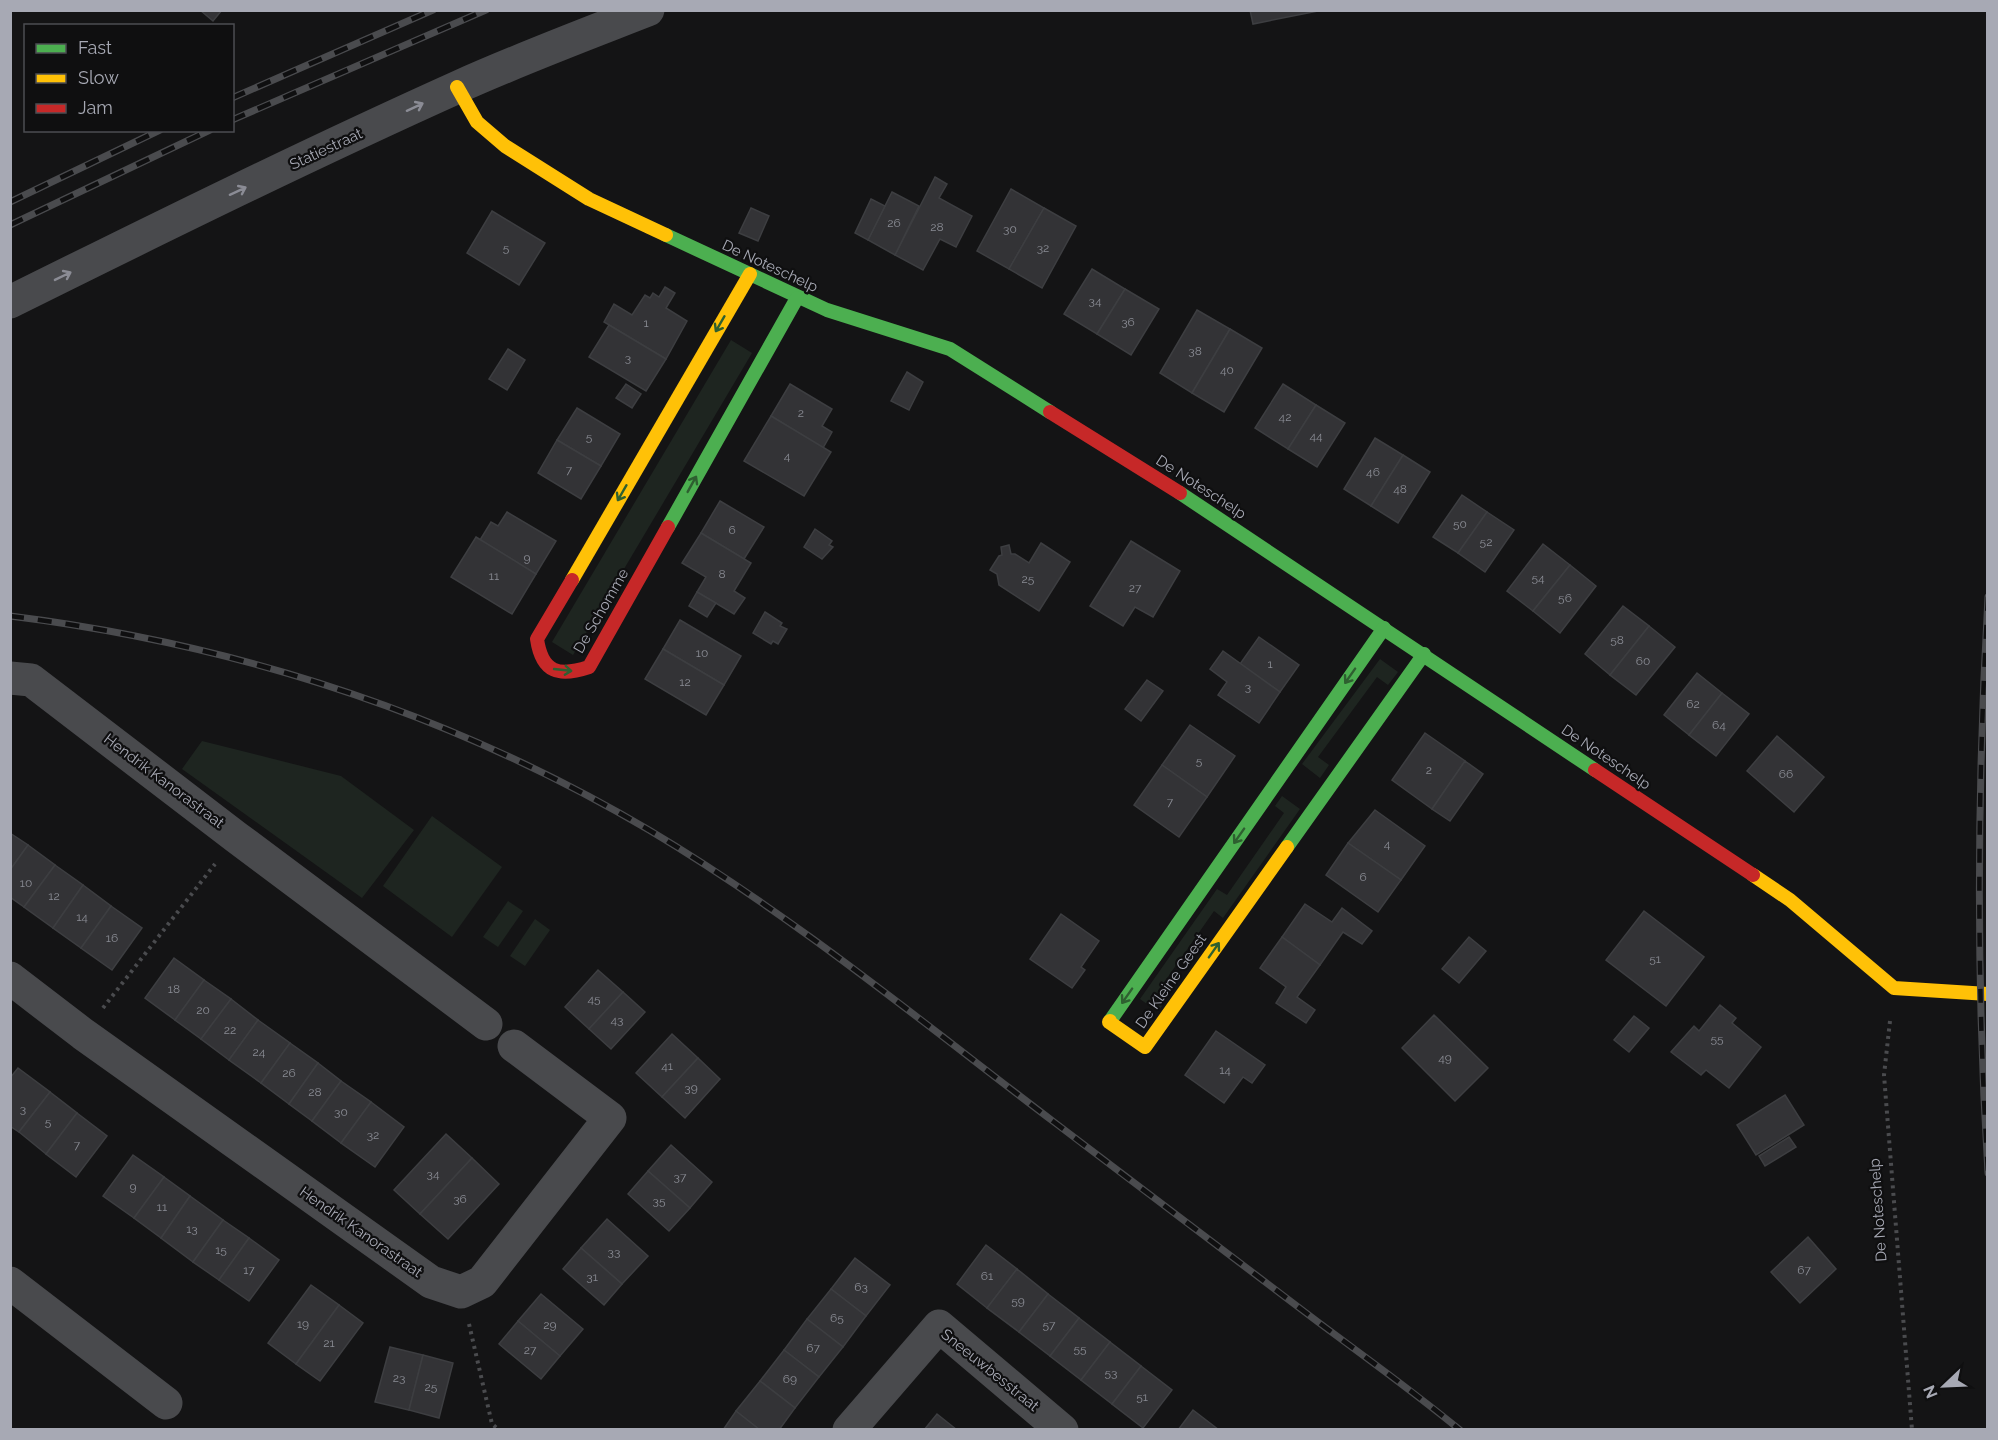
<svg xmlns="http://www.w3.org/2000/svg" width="1998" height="1440" font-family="Raleway,sans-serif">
<rect width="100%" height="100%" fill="#141415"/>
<g fill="#1e2520">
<polygon points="731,340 752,353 573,655 552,642"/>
<polygon points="1380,659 1398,672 1388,685 1377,677 1318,757 1329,765 1320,778 1302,764"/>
<polygon points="202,741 341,776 414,830 362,898 182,769"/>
<polygon points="1282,796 1300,809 1223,918 1214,911 1158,991 1167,998 1158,1012 1140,999 1217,889 1227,895 1284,813 1275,806"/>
<polygon points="432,816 502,867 452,937 383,886"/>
<polygon points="508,901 523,911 498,947 483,937"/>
<polygon points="535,919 550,930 525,966 510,956"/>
</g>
<g fill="#333336" stroke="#3d3e41" stroke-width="1.5">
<polygon points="200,10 222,10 213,21"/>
<polygon points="1250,10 1323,10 1253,24"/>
<polygon points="935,177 947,184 939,198 972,216 956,247 940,239 923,270 895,255"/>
<polygon points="1011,189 1044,208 1009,269 977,251"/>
<polygon points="892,192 919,206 895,255 868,240"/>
<polygon points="871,199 885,206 868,240 855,233"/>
<polygon points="751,208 769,216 758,241 739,233"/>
<polygon points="1044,208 1076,226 1042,288 1009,269"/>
<polygon points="492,211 545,243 519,285 467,253"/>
<polygon points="1092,269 1125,289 1097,334 1064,314"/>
<polygon points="665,287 675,293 666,308 687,321 666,359 604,322 614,304 632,315 645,295 650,298 653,293 659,297"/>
<polygon points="1125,289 1159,309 1131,355 1097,334"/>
<polygon points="1197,310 1230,329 1192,393 1160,373"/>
<polygon points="609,325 666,359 646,391 589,357"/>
<polygon points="1230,329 1262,348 1224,412 1192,393"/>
<polygon points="508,349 525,360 507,390 489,379"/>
<polygon points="907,372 923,382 909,410 891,401"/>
<polygon points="626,384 641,394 632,408 616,398"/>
<polygon points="790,384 832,409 822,426 832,432 823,448 771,416"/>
<polygon points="1283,384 1316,405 1288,449 1255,428"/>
<polygon points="1316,405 1345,423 1317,467 1288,449"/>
<polygon points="577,408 620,434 601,466 557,440"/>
<polygon points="771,416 831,452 804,496 744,461"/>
<polygon points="1375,438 1403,455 1371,506 1344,489"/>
<polygon points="557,440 601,466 581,499 538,473"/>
<polygon points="1403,455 1430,472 1398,523 1371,506"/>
<polygon points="1462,495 1487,512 1458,553 1433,537"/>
<polygon points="720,501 764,527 744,559 701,533"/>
<polygon points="507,512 556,541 536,574 480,540 491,522 498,526"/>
<polygon points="1487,512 1514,530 1485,572 1458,553"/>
<polygon points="815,529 832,541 829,545 833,547 822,559 804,547"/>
<polygon points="701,533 751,563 734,591 745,598 734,614 697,592 706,577 682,563"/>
<polygon points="476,537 536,574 512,614 451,577"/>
<polygon points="1131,541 1180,571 1153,617 1135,607 1123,626 1090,606"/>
<polygon points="1041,543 1070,562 1039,611 999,585 997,574 990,570 999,556 1002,555 1001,547 1009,545 1011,554 1015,554 1029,563"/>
<polygon points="1543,544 1570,565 1533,611 1507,591"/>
<polygon points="1570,565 1596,586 1560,633 1533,611"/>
<polygon points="697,592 716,603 707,617 689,606"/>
<polygon points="1623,606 1649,626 1610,675 1585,654"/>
<polygon points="765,612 782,623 780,626 787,629 778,644 773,641 771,644 753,633"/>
<polygon points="680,620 741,656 724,685 663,649"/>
<polygon points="1649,626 1675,647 1636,695 1610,675"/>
<polygon points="1259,637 1299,665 1280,692 1240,664"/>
<polygon points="663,649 724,685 706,715 645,679"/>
<polygon points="1223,651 1280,692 1259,723 1218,695 1227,682 1210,669"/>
<polygon points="1697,673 1722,693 1689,735 1664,715"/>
<polygon points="1147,680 1163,691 1141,721 1125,709"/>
<polygon points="1722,693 1749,714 1716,756 1689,735"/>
<polygon points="1190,725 1235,756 1207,797 1162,765"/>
<polygon points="1425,733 1465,761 1432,809 1392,780"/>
<polygon points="1777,736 1824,777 1794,812 1747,771"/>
<polygon points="1465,761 1483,774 1450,821 1432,809"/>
<polygon points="1162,765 1207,797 1179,837 1134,805"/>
<polygon points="1375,810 1425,846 1401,880 1348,843"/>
<polygon points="10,833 28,845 10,870"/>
<polygon points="1348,843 1401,880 1378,912 1326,875"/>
<polygon points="28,845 55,865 24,907 10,897 10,870"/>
<polygon points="55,865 83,885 53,928 24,907"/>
<polygon points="83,885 111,906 81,948 53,928"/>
<polygon points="1305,904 1332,922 1342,908 1372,931 1362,944 1343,932 1320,965 1282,937"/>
<polygon points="111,906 142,928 112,970 81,948"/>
<polygon points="1644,911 1704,957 1666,1006 1606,960"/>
<polygon points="1061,914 1099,941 1081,967 1085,970 1072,988 1030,959"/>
<polygon points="1282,937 1320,965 1297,997 1315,1010 1306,1023 1276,1003 1286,987 1260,968"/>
<polygon points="1469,937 1486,951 1459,983 1442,969"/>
<polygon points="174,958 204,980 175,1020 145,998"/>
<polygon points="598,970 623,992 589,1029 565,1007"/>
<polygon points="204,980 231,999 201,1039 175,1020"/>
<polygon points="623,992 645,1012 611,1049 589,1029"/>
<polygon points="231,999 258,1020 229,1060 201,1039"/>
<polygon points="1720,1005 1736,1018 1732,1023 1761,1047 1729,1088 1706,1070 1701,1075 1671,1052 1694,1026 1699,1031"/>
<polygon points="1434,1015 1488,1068 1455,1101 1402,1048"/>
<polygon points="1634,1016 1649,1028 1629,1052 1614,1040"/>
<polygon points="258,1020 290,1043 261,1083 229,1060"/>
<polygon points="1216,1031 1265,1065 1252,1083 1243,1077 1224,1103 1185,1075"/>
<polygon points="672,1034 698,1058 662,1097 636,1073"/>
<polygon points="290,1043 318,1063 289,1104 261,1083"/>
<polygon points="698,1058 720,1079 685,1118 662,1097"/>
<polygon points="318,1063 341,1081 312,1121 289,1104"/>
<polygon points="18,1068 50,1092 19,1132 10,1126 10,1078"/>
<polygon points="341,1081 371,1102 341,1143 312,1121"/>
<polygon points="50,1092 77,1113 46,1154 19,1132"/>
<polygon points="1785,1095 1804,1125 1756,1155 1737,1125"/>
<polygon points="371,1102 404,1127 375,1167 341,1143"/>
<polygon points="77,1113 107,1136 76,1177 46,1154"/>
<polygon points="446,1134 472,1158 420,1214 394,1190"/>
<polygon points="1789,1137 1796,1147 1765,1166 1759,1156"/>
<polygon points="671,1145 712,1182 690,1208 648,1171"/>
<polygon points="133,1155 164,1177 134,1218 103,1196"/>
<polygon points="472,1158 499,1184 448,1239 420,1214"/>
<polygon points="648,1171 690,1208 669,1231 628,1194"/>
<polygon points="164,1177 190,1196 161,1238 134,1218"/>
<polygon points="190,1196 223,1220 193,1262 161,1238"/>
<polygon points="607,1219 648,1256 622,1284 581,1248"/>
<polygon points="223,1220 249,1238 219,1280 193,1262"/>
<polygon points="1808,1237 1836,1269 1800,1303 1771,1272"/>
<polygon points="249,1238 279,1260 249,1301 219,1280"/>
<polygon points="986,1245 1017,1269 987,1308 957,1284"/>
<polygon points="581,1248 622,1284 604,1305 563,1269"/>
<polygon points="855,1258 890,1285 866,1316 831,1289"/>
<polygon points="1017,1269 1048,1294 1019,1332 987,1308"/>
<polygon points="311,1285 339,1305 296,1364 268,1343"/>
<polygon points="831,1289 866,1316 843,1347 807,1319"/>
<polygon points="541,1294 583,1329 560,1356 518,1321"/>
<polygon points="1048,1294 1079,1318 1050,1356 1019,1332"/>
<polygon points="339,1305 363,1323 320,1381 296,1364"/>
<polygon points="1079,1318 1110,1342 1081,1380 1050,1356"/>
<polygon points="807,1319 843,1347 819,1377 784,1350"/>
<polygon points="518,1321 560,1356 541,1379 499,1344"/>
<polygon points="1110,1342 1141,1366 1112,1404 1081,1380"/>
<polygon points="390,1347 423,1355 409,1410 375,1402"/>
<polygon points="784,1350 819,1377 795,1408 760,1381"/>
<polygon points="423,1355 453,1363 439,1418 409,1410"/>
<polygon points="1141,1366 1172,1390 1143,1428 1112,1404"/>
<polygon points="760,1381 795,1408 779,1430 760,1430 736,1411"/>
<polygon points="1193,1410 1219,1430 1178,1430"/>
<polygon points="736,1411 760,1430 723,1430"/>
<polygon points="937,1414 957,1430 924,1430"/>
</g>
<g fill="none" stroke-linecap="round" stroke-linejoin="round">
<g stroke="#4a4b4e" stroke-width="4" stroke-dasharray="3 4.5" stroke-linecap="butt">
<polyline points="103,1008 215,864"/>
<polyline points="1890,1021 1884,1075 1912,1430"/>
<polyline points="469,1324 492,1424 499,1430"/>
</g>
<g stroke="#494a4d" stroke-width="33">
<path d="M10,302C159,228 307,155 458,87C520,59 584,35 648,10"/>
<polyline points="10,678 31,680 236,837 486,1024"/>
<polyline points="10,978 83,1034 431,1282 461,1292 482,1282 610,1118 514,1046"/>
<polyline points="10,1283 166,1403"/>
<polyline points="849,1430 939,1326 1062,1430"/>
</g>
<g stroke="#4caf50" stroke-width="14">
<polyline points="666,235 827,310 950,349 1050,412"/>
<polyline points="1180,493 1595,770"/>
<polyline points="668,527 797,298"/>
<polyline points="1287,847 1424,654"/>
<polyline points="1110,1021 1384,628"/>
</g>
<g stroke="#ffc107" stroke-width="14">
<polyline points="457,87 477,122 505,146 589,199 666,235"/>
<polyline points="572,580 750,274"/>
<polyline points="1753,875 1790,900 1894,988 1988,994"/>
<polyline points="1110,1021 1109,1022 1145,1047 1287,847"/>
</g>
<g stroke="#c62828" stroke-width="14">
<polyline points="1050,412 1180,493"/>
<path d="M572,580L537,639C542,673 559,677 589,667L668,527"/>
<polyline points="1595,770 1753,875"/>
</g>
<g stroke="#4a4b4e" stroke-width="7">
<g id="rail">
<polyline points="232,98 433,10"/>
<polyline points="232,120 486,10"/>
<polyline points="10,202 160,130"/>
<polyline points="10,225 210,130"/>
<path d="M1988,597C1977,789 1976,981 1988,1173"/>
<path d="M10,616C236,644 452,714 649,830C792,915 922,1022 1054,1122C1142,1189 1230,1255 1318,1322C1365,1357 1414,1392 1460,1430"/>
</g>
</g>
<use href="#rail" stroke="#0f0f10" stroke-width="4.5" stroke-dasharray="14" stroke-linecap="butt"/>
</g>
<defs><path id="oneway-shaft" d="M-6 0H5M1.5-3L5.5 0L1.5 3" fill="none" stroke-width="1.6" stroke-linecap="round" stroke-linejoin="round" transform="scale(1.5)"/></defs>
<g stroke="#8b8c95">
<use href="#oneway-shaft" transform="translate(415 107) rotate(-25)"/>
<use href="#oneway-shaft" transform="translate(238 191) rotate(-25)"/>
<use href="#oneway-shaft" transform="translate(63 276) rotate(-26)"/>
</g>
<g stroke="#2e5f30">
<use href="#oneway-shaft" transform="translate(720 324) rotate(120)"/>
<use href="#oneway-shaft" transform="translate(692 484) rotate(-61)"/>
<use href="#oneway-shaft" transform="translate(622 493) rotate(120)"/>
<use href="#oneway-shaft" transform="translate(563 670) rotate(6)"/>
<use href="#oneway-shaft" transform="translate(1350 676) rotate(125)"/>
<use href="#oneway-shaft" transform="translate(1239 836) rotate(125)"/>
<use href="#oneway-shaft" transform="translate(1214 950) rotate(-55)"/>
<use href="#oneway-shaft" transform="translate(1127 996) rotate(125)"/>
</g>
<g text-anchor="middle" stroke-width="4.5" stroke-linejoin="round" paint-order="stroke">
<g font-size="12" fill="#8a8c94">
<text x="894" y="227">26</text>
<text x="937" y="231">28</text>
<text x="1010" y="233">30</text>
<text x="506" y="252">5</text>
<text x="1043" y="252">32</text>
<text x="1095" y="305">34</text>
<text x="1128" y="326">36</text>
<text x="646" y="327">1</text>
<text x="1195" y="355">38</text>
<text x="628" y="362">3</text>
<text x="1227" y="374">40</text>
<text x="801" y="417">2</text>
<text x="1285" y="421">42</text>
<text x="1316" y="440">44</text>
<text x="589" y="441">5</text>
<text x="787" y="460">4</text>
<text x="569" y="474">7</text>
<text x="1373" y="476">46</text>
<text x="1400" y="493">48</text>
<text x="1460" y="528">50</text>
<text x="732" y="534">6</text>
<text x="1486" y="546">52</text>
<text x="527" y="562">9</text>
<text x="722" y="578">8</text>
<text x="494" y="580">11</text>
<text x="1538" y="582">54</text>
<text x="1028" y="583">25</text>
<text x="1135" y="592">27</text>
<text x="1565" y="602">56</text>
<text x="1617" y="644">58</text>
<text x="702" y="657">10</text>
<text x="1643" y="665">60</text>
<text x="1270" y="668">1</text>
<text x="685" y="686">12</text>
<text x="1248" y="691">3</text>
<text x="1693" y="708">62</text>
<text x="1719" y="729">64</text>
<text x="1199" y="765">5</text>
<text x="1429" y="774">2</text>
<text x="1786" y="778">66</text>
<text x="1170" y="806">7</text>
<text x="1387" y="848">4</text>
<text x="1363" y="881">6</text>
<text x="26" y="887">10</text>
<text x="54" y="900">12</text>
<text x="82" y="921">14</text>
<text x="112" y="942">16</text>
<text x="1655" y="963">51</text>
<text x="174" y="993">18</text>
<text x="594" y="1003">45</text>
<text x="203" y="1014">20</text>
<text x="617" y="1024">43</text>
<text x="230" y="1034">22</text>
<text x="1717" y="1043">55</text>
<text x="259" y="1056">24</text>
<text x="1445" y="1062">49</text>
<text x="667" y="1070">41</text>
<text x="1225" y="1074">14</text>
<text x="289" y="1077">26</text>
<text x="691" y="1092">39</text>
<text x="315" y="1096">28</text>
<text x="23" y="1113">3</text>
<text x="341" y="1116">30</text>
<text x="48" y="1126">5</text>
<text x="373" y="1139">32</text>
<text x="77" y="1149">7</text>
<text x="433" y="1178">34</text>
<text x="680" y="1181">37</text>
<text x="133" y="1191">9</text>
<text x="460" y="1203">36</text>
<text x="659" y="1205">35</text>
<text x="162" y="1211">11</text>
<text x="192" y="1233">13</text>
<text x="221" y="1254">15</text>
<text x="614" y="1256">33</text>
<text x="249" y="1274">17</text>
<text x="1804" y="1274">67</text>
<text x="987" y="1280">61</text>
<text x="592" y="1281">31</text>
<text x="861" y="1291">63</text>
<text x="1018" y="1305">59</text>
<text x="837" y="1322">65</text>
<text x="303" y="1328">19</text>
<text x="550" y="1329">29</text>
<text x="1049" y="1329">57</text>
<text x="329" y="1347">21</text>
<text x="813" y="1352">67</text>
<text x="1080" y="1353">55</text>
<text x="530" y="1354">27</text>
<text x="1111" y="1377">53</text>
<text x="399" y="1382">23</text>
<text x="790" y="1383">69</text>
<text x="431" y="1391">25</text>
<text x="1142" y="1401">51</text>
</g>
<g font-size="15" fill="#a7a9b4" stroke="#0f0f10">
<text transform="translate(326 149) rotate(-25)" y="5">Statiestraat</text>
<text transform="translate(770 266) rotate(25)" y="5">De Noteschelp</text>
<text transform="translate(1201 487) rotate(33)" y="5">De Noteschelp</text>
<text transform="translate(601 611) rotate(-60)" y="5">De Schomme</text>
<text transform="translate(1606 757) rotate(34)" y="5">De Noteschelp</text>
<text transform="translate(164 781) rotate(37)" y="5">Hendrik Kanorastraat</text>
<text transform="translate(1171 981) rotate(-55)" y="5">De Kleine Geest</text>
<text transform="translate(1878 1210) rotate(-94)" y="5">De Noteschelp</text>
<text transform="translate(361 1232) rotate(35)" y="5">Hendrik Kanorastraat</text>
<text transform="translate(990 1370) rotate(39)" y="5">Sneeuwbesstraat</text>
</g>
</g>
<rect width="1998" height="1440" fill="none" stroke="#a7a9b4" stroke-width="24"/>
<rect x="24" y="24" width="210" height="108" fill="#0f0f10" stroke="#4c4d52" stroke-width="1.5"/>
<rect x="36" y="44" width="30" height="9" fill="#4caf50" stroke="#4c4d52" stroke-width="1.5"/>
<text x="78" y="54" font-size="18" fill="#a7a9b4">Fast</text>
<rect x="36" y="74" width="30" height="9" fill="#ffc107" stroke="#4c4d52" stroke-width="1.5"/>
<text x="78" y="84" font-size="18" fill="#a7a9b4">Slow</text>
<rect x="36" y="104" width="30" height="9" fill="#c62828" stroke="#4c4d52" stroke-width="1.5"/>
<text x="78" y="114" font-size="18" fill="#a7a9b4">Jam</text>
<g transform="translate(1944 1386) rotate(247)" stroke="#0f0f10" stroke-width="4.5" paint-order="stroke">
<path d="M0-4.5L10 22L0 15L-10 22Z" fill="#a7a9b4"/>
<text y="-9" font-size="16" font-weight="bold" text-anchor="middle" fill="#a7a9b4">N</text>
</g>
</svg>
